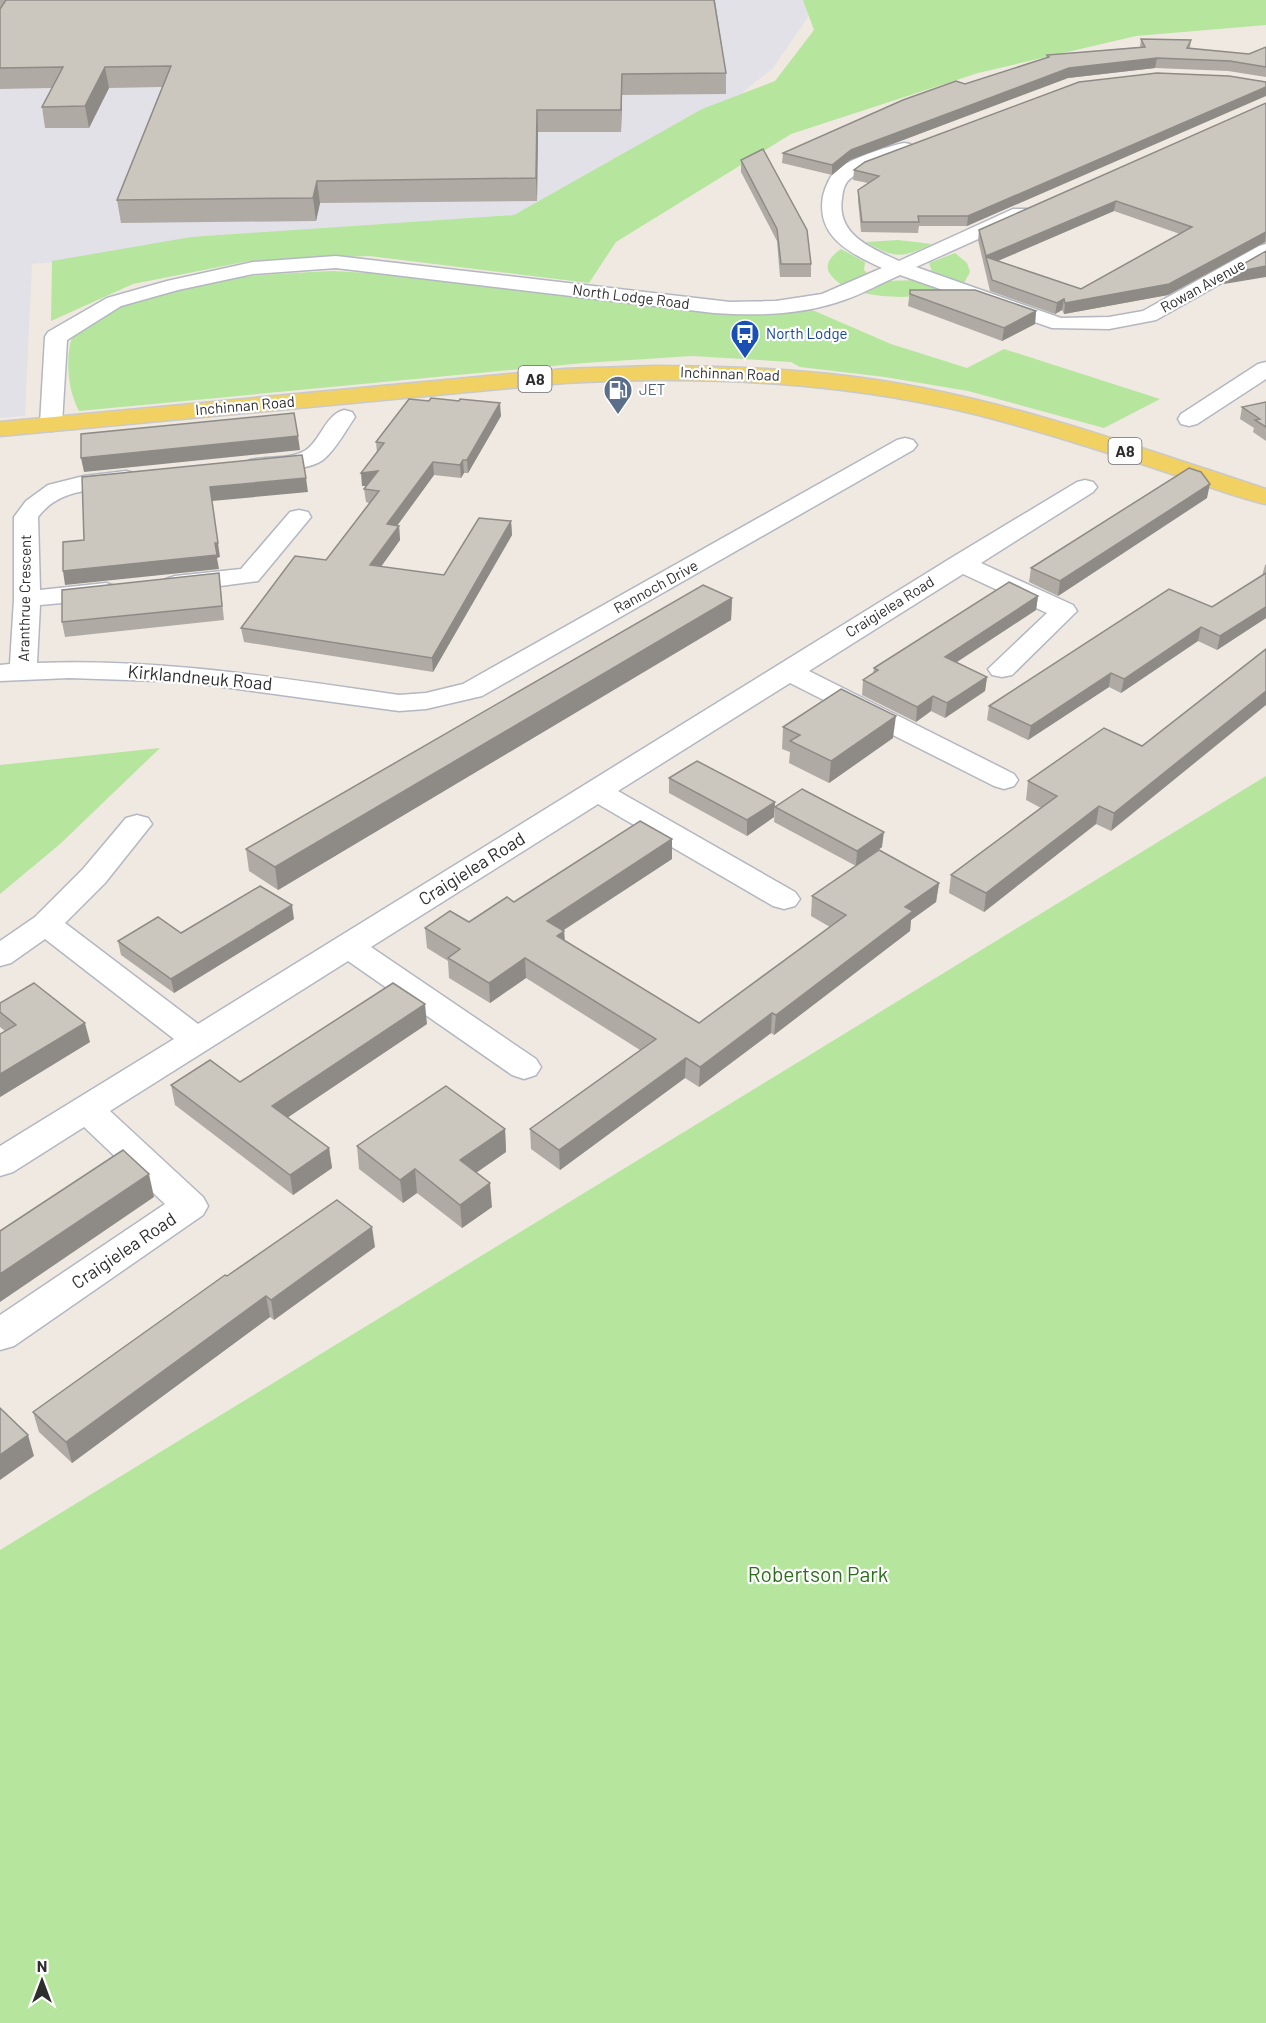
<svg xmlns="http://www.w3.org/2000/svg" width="1266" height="2023" font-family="Barlow,sans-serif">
<rect width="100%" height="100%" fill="#efe9e1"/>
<polygon fill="#e3e1e8" points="0,0 804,0 810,14 773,68 726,106 523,225 32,264 25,416 0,418"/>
<g fill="#b6e59e">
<polygon points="803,0 1266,0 1266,25 1136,36 978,73 791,134 616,242 589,283 369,256 249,261 133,284 51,321 52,261 191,237 514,215 702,109 775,81 814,30"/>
<path d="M898,240L932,244C902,258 895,259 866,242Z"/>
<path d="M841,249L865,262L864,270L868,274L842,285C823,272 823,262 841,249Z"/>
<polygon points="955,253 967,263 970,272 964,283 932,271 929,263"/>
<path d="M332,271L389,274L729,315L771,314L810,309L891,344L967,368L1004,349L1160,399L1104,428L968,391L885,377L800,367L791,362L692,356L584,363L79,411C67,388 65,357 73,333C86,325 99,315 112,309C180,277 259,275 332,271Z"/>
<path d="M917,280L946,292C916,298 889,299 859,292L885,281Z"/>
<polygon points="160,748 60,844 0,894 0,765"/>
<polygon points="1266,776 1266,2023 0,2023 0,1550"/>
</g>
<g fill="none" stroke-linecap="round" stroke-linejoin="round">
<g stroke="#b4b7c1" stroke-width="3">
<g id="street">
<path d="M904,143L910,144L913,148L910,152C891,159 866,165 851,178C844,183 843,191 842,198C836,235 871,248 899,261L1013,209H1027L1030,213L1027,217L916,267L1061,318L1109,317L1143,311L1259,246L1266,244V258L1156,320L1109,329L1052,328L900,275C881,283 863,294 844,300C803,315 757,316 714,313L336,268L253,274L178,290L121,306L67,340L62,424L59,429L51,431L43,429L40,424L45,337L48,332L107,298L167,281L253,262L336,256L730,302L776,301L822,294L882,268C850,253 816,237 823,196C825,188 829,178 835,171C848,159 886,147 904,143Z"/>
<polygon points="1266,362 1266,379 1197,424 1189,426 1181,424 1178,419 1181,414 1258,364"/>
<path d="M344,410L352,412L355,417C346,430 336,449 324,459C311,470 266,474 250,470L246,465L250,460C266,456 291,460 306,450C321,440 325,415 344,410Z"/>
<path d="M905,438L913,440L917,445L913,450L482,696L426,709L399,711L187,682L69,678L0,681V665L10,664L14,599V517L26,501L48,485L84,476L126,471L134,473L138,478L134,483C100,492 62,485 38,517L40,590L106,583L115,586L119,591L115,596L106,599L40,605L37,663C159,658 279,678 399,695L426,693L463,684L897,440Z"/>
<polygon points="1085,480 1093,482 1097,487 1093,492 981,563 1073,605 1077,611 1012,675 1002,677 992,675 988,669 1047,613 963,574 809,671 1014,774 1018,780 1014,786 1004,789 994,786 790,683 618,791 795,892 800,899 795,906 784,909 773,906 598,804 371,947 536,1059 541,1067 536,1075 524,1079 512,1075 348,961 110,1111 203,1197 208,1206 203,1215 14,1346 0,1350 0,1315 165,1204 84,1127 13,1172 0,1176 0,1146 174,1039 45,939 11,963 0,966 0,941 35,917 83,869 126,818 137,815 148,818 152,824 105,883 65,923 198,1024 951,558 1077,482"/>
<polygon points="299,510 308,512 311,517 258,581 175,592 166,589 162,584 166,579 175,576 241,569 290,512"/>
</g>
</g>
<g stroke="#c9c9c9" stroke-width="3">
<path id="primary" d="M654,366C728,366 802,369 876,380C1010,400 1138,447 1266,489V504C1235,497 1205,485 1175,475C1118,456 1060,437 1001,421C858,382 712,375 564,383L0,436V422L564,369Z"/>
</g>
<use href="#street" fill="#fff" fill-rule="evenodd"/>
<use href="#primary" fill="#f2d163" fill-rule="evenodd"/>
</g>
<g fill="#afaba4" fill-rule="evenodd">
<polygon points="0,0 715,0 726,73 726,94 622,95 621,132 538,132 537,201 320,203 316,221 121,223 117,200 162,87 109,88 89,128 45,128 42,107 52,88 0,89"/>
<polygon points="1141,39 1191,40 1190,49 1249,54 1266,47 1266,77 1228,71 1155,68 1068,78 850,160 832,175 782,163 783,153 965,84 1046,58 1047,55 1140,47"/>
<polygon points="1266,82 967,226 919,226 918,233 861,232 858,200 858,190 868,183 853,180 854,170"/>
<path d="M1266,103V242L1168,295L1064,314L1062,310L1055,314L990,291L978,240L979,230ZM1114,211L1180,234L1081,289L998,261Z"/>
<polygon points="741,160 811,264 811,277 780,277 777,241 741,172"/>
<polygon points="910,290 1036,311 1035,324 1002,341 908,306"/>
<polygon points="1266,402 1266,441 1253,432 1254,428 1240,419 1242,407"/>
<polygon points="501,416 468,473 464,473 461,478 434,475 397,526 399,526 400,540 381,567 444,575 511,521 512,535 433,672 244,642 241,628 326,560 369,503 366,502 364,489 367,486 362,486 377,453 376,442"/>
<polygon points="1207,498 1058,596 1029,582 1031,568"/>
<polygon points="1266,564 1266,618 1217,650 1198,641 1121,693 1109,687 1028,740 987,720 989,706 1212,607 1262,576 1265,565"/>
<polygon points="219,573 224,620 65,637 62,622"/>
<polygon points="1038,596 1036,610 957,662 987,677 985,691 945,718 931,711 916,722 862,695 863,680 873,673 874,668"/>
<polygon points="732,598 731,620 278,890 249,871 246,849"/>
<polygon points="783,727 893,738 829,783 789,763 790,752 782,749"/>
<polygon points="1142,746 1111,831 1096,824 984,912 949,893 951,875 1041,808 1026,800 1028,781"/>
<polygon points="669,778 775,802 774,817 747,836 669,793"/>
<polygon points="775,807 882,847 863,861 939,883 936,902 911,920 910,931 774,1035 771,1033 699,1087 685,1078 560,1170 531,1149 530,1129 640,1050 526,978 490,1003 449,978 448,961 427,948 425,928 469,922 514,902 672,859 564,930 565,940 699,1023 830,927 811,916 812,896 856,866 774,822"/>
<polygon points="294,919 174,993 121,955 118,941"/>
<polygon points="0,1003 90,1042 0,1097 0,1034 5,1031 0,1027"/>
<polygon points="427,1024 288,1117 329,1148 332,1168 293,1195 175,1105 171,1085 240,1082"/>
<polygon points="505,1129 506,1152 476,1173 492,1207 462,1228 417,1193 403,1203 359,1169 357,1146"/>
<polygon points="375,1247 274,1320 270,1317 72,1463 39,1432 33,1412 227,1276"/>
</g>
<g fill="#8e8b86">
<polygon points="1157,58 1155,68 1068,78 850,160 832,175 832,165 851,150 1069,68"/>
<polygon points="105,67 109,88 89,128 85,106"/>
<polygon points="622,74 622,95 621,132 621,110"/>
<polygon points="1266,87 1266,96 967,226 968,216"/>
<polygon points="537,110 538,132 537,201 536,178"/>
<polygon points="317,181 320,203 316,221 313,198"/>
<polygon points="1116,201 1114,211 988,265 986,257 984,267 986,256"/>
<polygon points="1266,232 1265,242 1168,295 1064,314 1065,303"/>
<polygon points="1266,266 1266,277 1224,284 1226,274"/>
<polygon points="1064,299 1062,310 1055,314 1057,303"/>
<polygon points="1036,311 1035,324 1002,341 1004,328"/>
<polygon points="500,403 501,416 468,473 467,460"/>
<polygon points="298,436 300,450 84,472 81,458"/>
<polygon points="463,460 464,473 461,478 460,465"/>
<polygon points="433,462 434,475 388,538 387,524"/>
<polygon points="378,471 379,485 362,486 361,473"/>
<polygon points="306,478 308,492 212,501 220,557 217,558 219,569 65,585 63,571 210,487"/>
<polygon points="1210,484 1207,498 1058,596 1060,581"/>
<polygon points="511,521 512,535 433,672 432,658"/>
<polygon points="399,526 400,540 372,579 370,565"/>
<polygon points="1038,596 1036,610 943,671 945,657"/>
<polygon points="732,598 731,620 278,890 275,867"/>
<polygon points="1266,607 1266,618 1217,650 1220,636"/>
<polygon points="1201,627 1198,641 1121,693 1124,679"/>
<polygon points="1111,673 1109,687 1028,740 1031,726"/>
<polygon points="987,677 985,691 945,718 947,703"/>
<polygon points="1266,691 1266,705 1111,831 1114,813"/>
<polygon points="933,696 931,711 916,722 917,707"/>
<polygon points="896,716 893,738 829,783 831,761"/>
<polygon points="775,802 774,817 747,836 747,820"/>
<polygon points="1099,806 1096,824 984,912 986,893"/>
<polygon points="884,832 882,847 856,866 857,851"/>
<polygon points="672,839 672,859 548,940 547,921"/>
<polygon points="939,883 936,902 911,920 910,931 774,1035 776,1015 905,907"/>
<polygon points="292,905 294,919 174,993 171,979"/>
<polygon points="564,931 565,950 557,936"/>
<polygon points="525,958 526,978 490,1003 489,983"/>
<polygon points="425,1004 427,1024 275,1126 272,1106"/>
<polygon points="772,1013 771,1033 699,1087 700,1067"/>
<polygon points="85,1023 90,1042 0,1097 0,1074"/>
<polygon points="686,1058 685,1078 560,1170 559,1150"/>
<polygon points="505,1129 506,1152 461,1183 460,1160"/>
<polygon points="329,1148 332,1168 293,1195 290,1175"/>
<polygon points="415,1169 417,1193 403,1203 400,1180"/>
<polygon points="149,1174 154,1197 0,1302 0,1274"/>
<polygon points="490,1183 492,1207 462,1228 460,1205"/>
<polygon points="372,1227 375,1247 274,1320 271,1300"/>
<polygon points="266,1296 270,1317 72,1463 66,1442"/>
<polygon points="28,1435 34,1456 0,1480 0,1455"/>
</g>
<g fill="#cbc7bf" stroke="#8e8b86" stroke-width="1.5">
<polygon points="6,0 714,0 726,73 622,74 621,110 537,110 536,178 317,181 313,198 117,200 171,66 105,67 85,106 42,107 63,67 0,68 0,9"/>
<polygon points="1141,39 1191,40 1187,48 1249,54 1266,47 1266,67 1230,61 1157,58 1069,68 851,150 832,165 783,153 903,100 956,81 965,84 1049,57 1047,55 1145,47"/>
<polygon points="1157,73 1229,76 1266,82 1266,87 968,216 918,216 919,222 862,222 858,190 879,176 854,170 865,162 1079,82"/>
<polygon points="1266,103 1266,232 1169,284 1065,303 1064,299 1057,303 992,280 986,257 1081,289 1192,227 1116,201 986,256 979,230"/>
<polygon points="763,149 807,230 811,264 781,264 777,229 741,160"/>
<polygon points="1266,251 1266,266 1226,274"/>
<polygon points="910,290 975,290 1036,311 1004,328 910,294"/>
<polygon points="431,398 459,401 460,399 500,403 467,460 463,460 460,465 433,462 387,524 399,526 370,565 444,575 479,518 511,521 432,658 241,628 295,556 326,560 379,491 364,489 378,471 361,473 384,443 376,442 409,399 429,401"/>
<polygon points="1266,402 1266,427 1255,420 1260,419 1242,407"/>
<polygon points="294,413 298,436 81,458 81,434"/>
<polygon points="302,455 306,478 210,487 218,543 215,543 217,555 63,571 63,542 84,540 82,477"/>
<polygon points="1189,468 1201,472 1210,484 1060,581 1031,568"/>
<polygon points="219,573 222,606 62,622 62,590"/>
<polygon points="1266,573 1266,607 1220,636 1201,627 1124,679 1111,673 1031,726 989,706 1169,589 1212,607"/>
<polygon points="1009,582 1038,596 945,657 987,677 947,703 933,696 917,707 863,680 878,670 874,668"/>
<polygon points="703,585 732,598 275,867 246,849"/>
<polygon points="1266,649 1266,691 1114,813 1099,806 986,893 951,875 1057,796 1028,781 1104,728 1142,746"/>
<polygon points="841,689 896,716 831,761 790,741 800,735 783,727"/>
<polygon points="697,761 775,802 747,820 669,778"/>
<polygon points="802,789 884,832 857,851 775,807"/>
<polygon points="640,821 672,839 547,921 564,931 557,936 699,1023 846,915 812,896 879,850 939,883 905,907 913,911 776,1015 772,1013 700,1067 686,1058 559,1150 530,1129 656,1039 525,958 489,983 448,958 460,949 425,928 450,911 469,922 507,897 514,902"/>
<polygon points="260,886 292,905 171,979 118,941 158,917 181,933"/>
<polygon points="34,983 85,1023 0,1074 0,1034 16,1025 0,1012 0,1003"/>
<polygon points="393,983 425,1004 272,1106 329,1148 290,1175 171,1085 210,1060 240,1082"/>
<polygon points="446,1086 505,1129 460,1160 490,1183 460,1205 415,1169 400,1180 357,1146"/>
<polygon points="123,1150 149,1174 0,1274 0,1231"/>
<polygon points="337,1200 372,1227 271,1300 266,1296 66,1442 33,1412 225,1275 227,1276"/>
<polygon points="0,1408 28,1435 0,1455"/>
</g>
<defs>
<g id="bus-pin" transform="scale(1.5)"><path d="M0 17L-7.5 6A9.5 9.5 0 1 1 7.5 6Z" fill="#1a4fb4" stroke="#fff"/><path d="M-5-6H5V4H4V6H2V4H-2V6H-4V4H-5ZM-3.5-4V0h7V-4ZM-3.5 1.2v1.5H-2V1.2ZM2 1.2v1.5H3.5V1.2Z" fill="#fff"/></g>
<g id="fuel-pin" transform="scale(1.5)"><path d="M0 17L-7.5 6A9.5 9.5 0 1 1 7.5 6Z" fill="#5c6f8a" stroke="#fff"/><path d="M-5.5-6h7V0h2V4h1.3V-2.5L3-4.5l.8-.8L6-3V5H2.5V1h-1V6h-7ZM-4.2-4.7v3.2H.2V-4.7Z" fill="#fff"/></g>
</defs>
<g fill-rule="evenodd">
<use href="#bus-pin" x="745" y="334"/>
<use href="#fuel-pin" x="618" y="390"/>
</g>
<g text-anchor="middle" stroke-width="4.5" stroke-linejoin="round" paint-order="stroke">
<g font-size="15" fill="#2e2e2e" stroke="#fff">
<text transform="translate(1203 286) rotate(-29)" y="5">Rowan Avenue</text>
<text transform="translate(631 297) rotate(7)" y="5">North Lodge Road</text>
<text transform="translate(730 374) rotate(2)" y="5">Inchinnan Road</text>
<text transform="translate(245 406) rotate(-5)" y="5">Inchinnan Road</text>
<text transform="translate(656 587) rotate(-29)" y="5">Rannoch Drive</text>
<text transform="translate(25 598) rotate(-89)" y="5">Aranthrue Crescent</text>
<text transform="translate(890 607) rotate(-32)" y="5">Craigielea Road</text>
</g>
<g font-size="15" fill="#164399" stroke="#fff" text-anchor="start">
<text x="766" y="339">North Lodge</text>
</g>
<g font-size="15" fill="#4e5e75" stroke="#fff" text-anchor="start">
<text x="639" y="395">JET</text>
</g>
<g fill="#fff" stroke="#6d6d6d" stroke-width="1.5">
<rect x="518.5" y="366" width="33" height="26" rx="4.5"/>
<rect x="1108.5" y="438" width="33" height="26" rx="4.5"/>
</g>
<g font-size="16" font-weight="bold" fill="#2e2e2e">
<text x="535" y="385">A8</text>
<text x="1125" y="457">A8</text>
</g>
<g font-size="18" fill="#2e2e2e" stroke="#fff">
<text transform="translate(200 678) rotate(5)" y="6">Kirklandneuk Road</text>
<text transform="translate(472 869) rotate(-32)" y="6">Craigielea Road</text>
<text transform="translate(124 1251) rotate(-34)" y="6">Craigielea Road</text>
</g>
<g font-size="21" fill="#2c6e1b" stroke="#fff">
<text x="818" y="1582">Robertson Park</text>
</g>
</g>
<g transform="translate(42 1981)" stroke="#ffffff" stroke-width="4.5" paint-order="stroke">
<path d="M0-4.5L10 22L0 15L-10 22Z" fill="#2e2e2e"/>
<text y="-9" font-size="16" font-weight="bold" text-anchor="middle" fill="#2e2e2e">N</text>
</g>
</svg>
